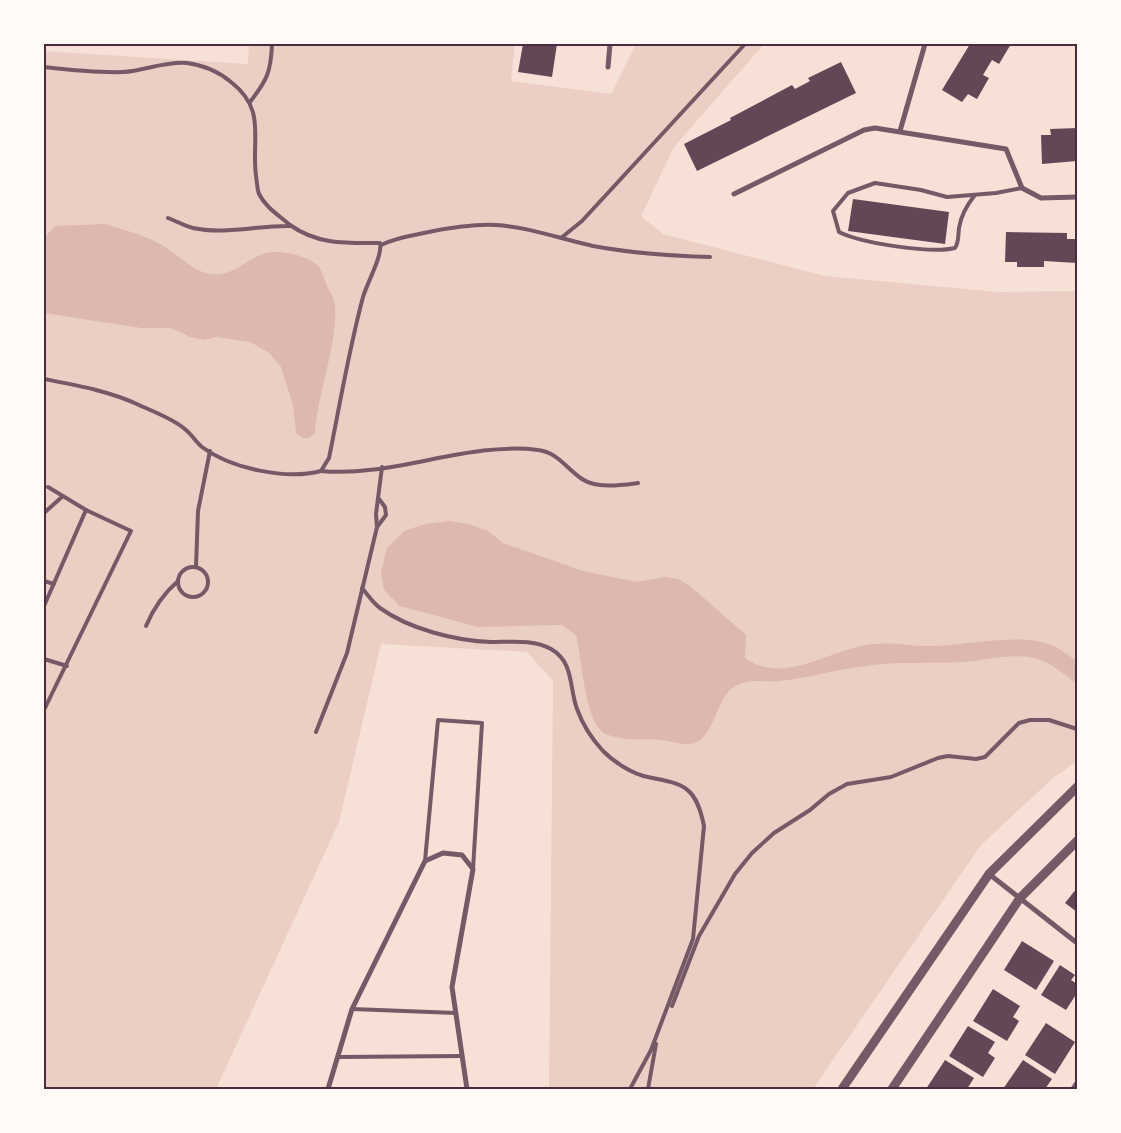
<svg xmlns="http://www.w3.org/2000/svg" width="1121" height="1133" font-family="'Titillium Web',sans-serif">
<rect width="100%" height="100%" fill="#f7e1d7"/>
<polygon fill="#ebcfc5" points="249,44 515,44 511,81 611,94 636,44 764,44 674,147 641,216 663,234 825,276 999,292 1077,291 1077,761 1052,779 981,845 813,1089 549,1089 553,681 527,652 381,644 339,822 216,1089 44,1089 44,51 248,64"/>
<g fill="#dcb8b0">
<path d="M105,224C125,230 144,235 162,245C178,254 192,271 210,274C235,278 250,253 273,252C287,251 310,257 319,267C323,273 325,282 328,288C331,294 335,300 335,306C337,348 318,390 315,433L309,438H302L296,433L293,405L281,367L268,352L250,342L216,337L204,340L190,337L171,328H141L44,313V238L55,226Z"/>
<path d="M449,521L468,524L488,531L503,543L583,571L637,582L665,577L678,579L689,585L746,635L745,658C781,684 824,654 861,646C890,640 907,647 933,646C966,645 1018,633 1048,644C1058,647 1068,655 1077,661V684C1063,673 1047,659 1028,657C1007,654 986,660 964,662C932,664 899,661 866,666C837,669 809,678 780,681C764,683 756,678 740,684C719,691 718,721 704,736C693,750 676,742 662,740C643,738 625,742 606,734C584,724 582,656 576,635L562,625L478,627L400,606L384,590L381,572L387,548L404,531L425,524Z"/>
</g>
<g fill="#644757">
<polygon points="523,44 557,44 552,77 518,72"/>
<polygon points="970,44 1011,44 999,64 992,60 983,75 989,78 977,99 968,94 962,102 942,90"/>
<polygon points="841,62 856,93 697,171 684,144 731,120 730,118 792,85 795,89 810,81 808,78"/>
<polygon points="1077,128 1077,161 1042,164 1041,135 1051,135 1050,129"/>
<polygon points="853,199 949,212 945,244 848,231"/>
<polygon points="1006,232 1067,233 1067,239 1077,239 1077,263 1044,261 1044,267 1017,267 1017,262 1005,262"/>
<polygon points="1077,888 1077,912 1065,903"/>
<polygon points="1022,941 1054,961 1036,990 1004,970"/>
<polygon points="1060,965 1075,975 1071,980 1077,984 1077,993 1066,1010 1041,995"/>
<polygon points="993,989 1020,1006 1013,1017 1019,1021 1007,1041 973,1021"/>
<polygon points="1046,1023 1075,1042 1055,1074 1025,1055"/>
<polygon points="968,1026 995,1042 988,1053 995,1058 983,1077 949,1056"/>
<polygon points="945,1060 974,1078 967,1089 926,1089"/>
<polygon points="1023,1060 1052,1079 1045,1089 1003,1089"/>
</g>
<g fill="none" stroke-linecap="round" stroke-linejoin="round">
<g stroke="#755966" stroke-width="4">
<path d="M44,67C70,70 97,73 123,72C144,71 165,61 187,63C203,65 219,72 231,82C267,110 251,138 256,176C257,181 257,189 259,194C266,208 280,216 291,226C259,225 225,235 193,228C185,226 176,221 168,218"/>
<path d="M250,102C267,80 271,72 272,44"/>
<path d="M975,195C966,206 961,215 959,228C958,236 959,242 955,248C931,254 861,243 839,232L833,211L848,193L875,183L921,190L947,197L996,193L1022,188"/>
<polyline points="561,238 582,221 745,44"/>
<path d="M381,245C395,238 409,236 424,233C448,228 472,224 496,225C529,227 561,239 593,246C630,253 673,256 710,257"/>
<path d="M44,379C75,385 110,391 139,405C154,412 174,419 186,430C192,435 196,442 202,447C232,469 286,480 321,471L329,458C340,404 349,349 363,297C367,283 383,255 380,243C347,243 318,245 290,225"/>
<path d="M321,471C392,478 468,441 538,450C557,452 567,469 582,479C597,489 622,485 638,483"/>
<polyline points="48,487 86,510"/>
<polyline points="44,513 63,496"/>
<polyline points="377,527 386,515 385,507 379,499"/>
<circle cx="193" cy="582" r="15"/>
<polyline points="196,567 198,511 210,451"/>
<polyline points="44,581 54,584"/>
<path d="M362,588C368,595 373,603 380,608C409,629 456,641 491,642C510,642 534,639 551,649C574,662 569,687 577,709C582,723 592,739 603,751C614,762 632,774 648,777C684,784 696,786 704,826L693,939L651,1050L630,1089"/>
<polyline points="44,606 86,510 131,531 44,710"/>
<path d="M146,626C154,607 163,594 178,581"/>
<polyline points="44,659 67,666"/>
<polyline points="316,732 347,653 377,527 376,514 382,467"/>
<polyline points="425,861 438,720 482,723 473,869"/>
<polyline points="672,1006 699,936 735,874 752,853 774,833 810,810 829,794 847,784 891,777 938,758 948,756 976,759 985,757 1019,723 1030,720 1049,720 1077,729"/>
<polyline points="352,1009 456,1013"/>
<polyline points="338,1057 462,1056"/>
<polyline points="648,1089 656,1044"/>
</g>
<g stroke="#755966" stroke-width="5">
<polyline points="608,67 610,44"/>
<polyline points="900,131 925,44"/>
<polyline points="734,194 864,130 875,128 1006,149 1022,188 1041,198 1077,197"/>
<polyline points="989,874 1077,943"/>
<polyline points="328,1089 352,1009 425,861 443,853 462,855 473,869 452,987 467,1089"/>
<polyline points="1073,1089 1077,1083"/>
</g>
<g stroke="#755966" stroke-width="9">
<polyline points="842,1089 989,874 1077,787"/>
<polyline points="892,1089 1020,898 1077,841"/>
</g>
</g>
<rect width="1121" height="1133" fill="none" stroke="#fffaf5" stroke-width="90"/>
<rect x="45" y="45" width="1031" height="1043" fill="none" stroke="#4a2c40" stroke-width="2"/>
</svg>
